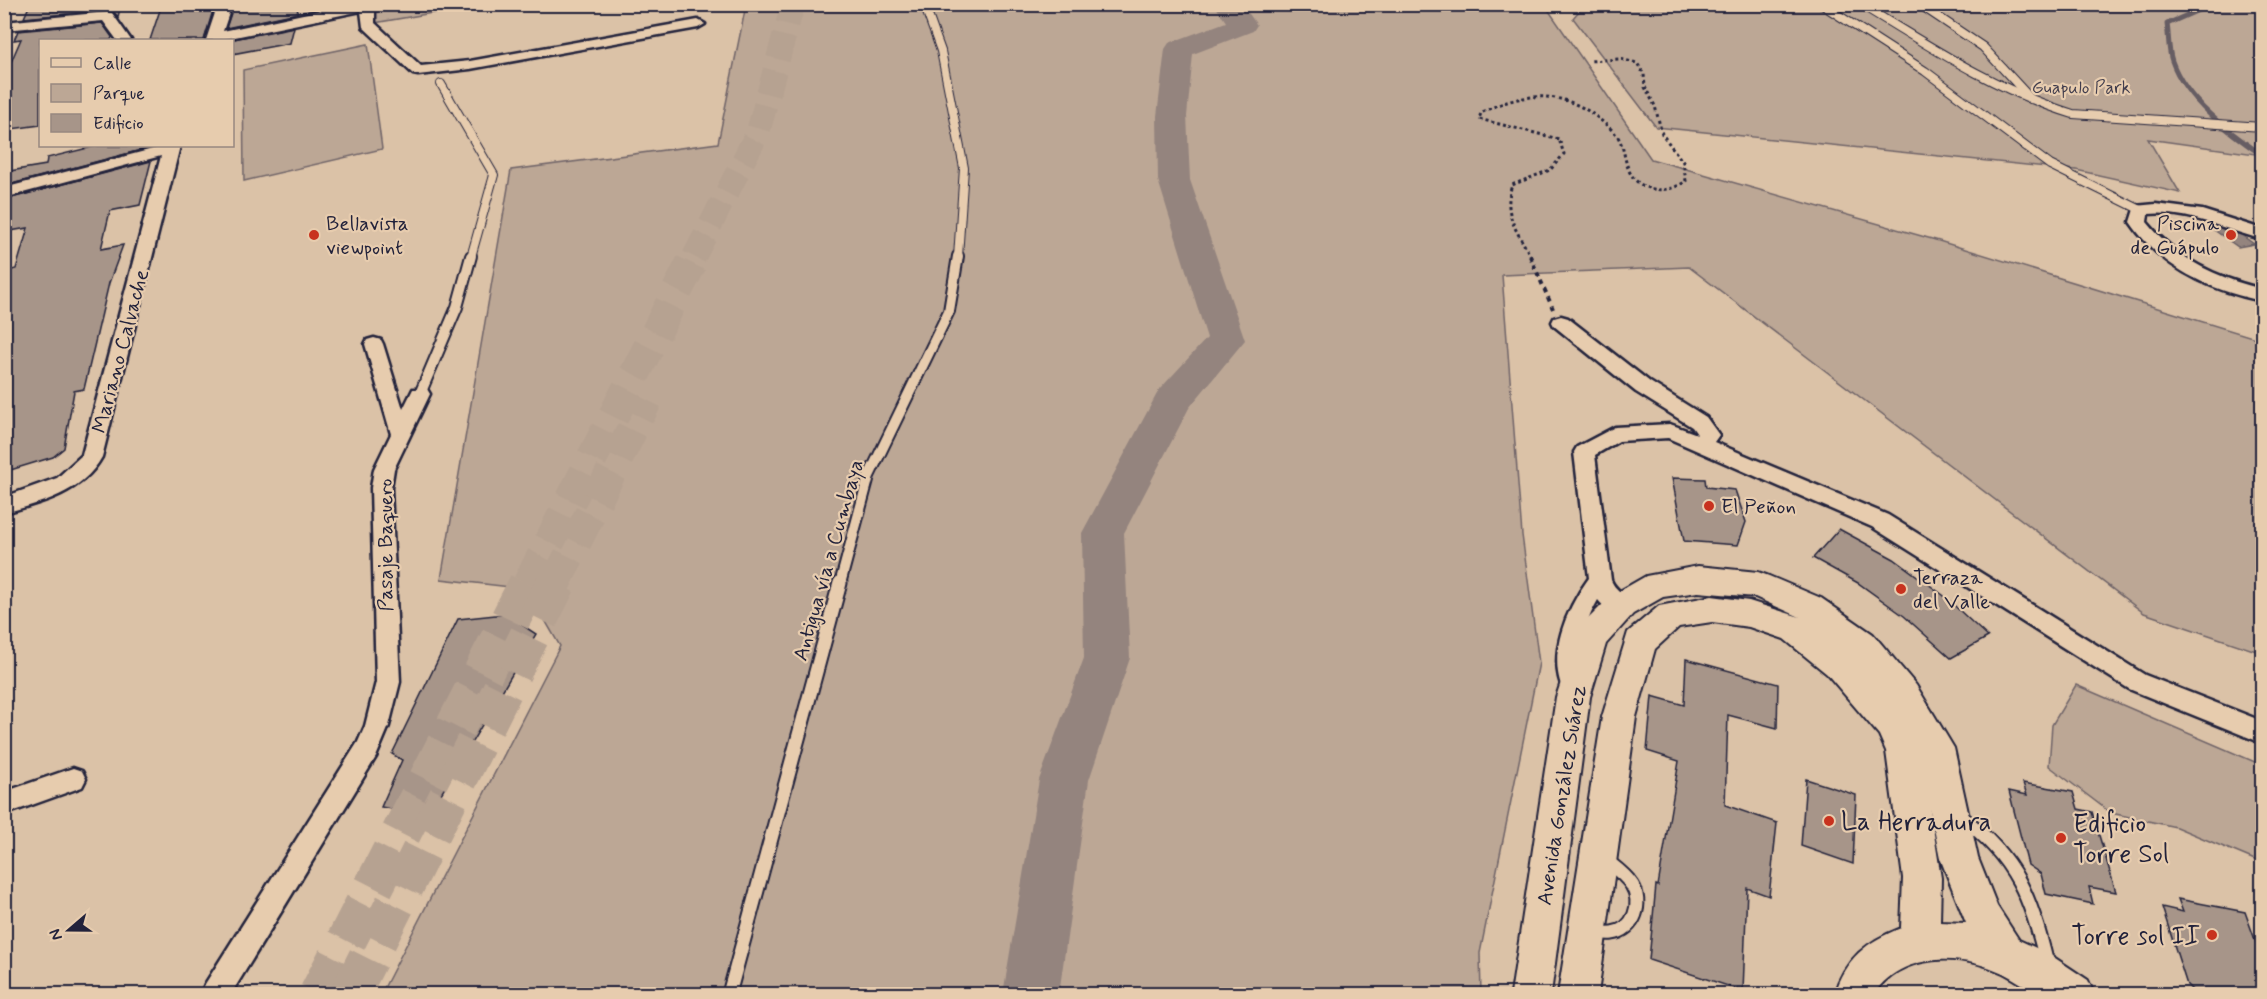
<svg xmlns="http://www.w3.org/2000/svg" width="2267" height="999" font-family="Mynerve,sans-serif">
<rect width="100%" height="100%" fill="#dbc2a7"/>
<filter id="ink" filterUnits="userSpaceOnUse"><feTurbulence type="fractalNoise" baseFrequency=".0167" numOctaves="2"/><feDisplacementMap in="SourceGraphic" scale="12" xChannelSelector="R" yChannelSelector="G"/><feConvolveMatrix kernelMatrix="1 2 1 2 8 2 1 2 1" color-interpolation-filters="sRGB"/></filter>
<g filter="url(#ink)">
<g fill="#bca795" stroke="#6f6468" stroke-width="1.5">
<polygon points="368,4 479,5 368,24"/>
<polygon points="1585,4 2262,5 2262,155 2148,139 2180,193 2076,170 1656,127 1573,18"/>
<polygon points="746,5 1545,5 1651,159 1939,241 2262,340 2262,653 2144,613 1689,267 1502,275 1522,535 1539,663 1480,953 1481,994 381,994 560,646 527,589 441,579 511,170 718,143"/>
<polygon points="368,44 382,149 244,181 243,70"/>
<polygon points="2076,685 2262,765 2262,863 2176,827 2111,813 2049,766 2052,725"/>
</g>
<polygon fill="#94847e" stroke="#665d63" stroke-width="1.5" points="2223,222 2254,244 2238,247 2207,225"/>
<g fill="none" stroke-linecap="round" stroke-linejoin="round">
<path stroke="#665d63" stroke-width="5" d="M2212,4L2167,24C2169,36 2168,50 2172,61C2186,101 2229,132 2262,155"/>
<polygon fill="#94847e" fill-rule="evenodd" points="1214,4 1242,4 1257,25 1253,31 1193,54 1187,116 1190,180 1245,340 1189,408 1124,533 1130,658 1089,780 1059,994 1003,994 1039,780 1084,658 1082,533 1159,390 1207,338 1158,180 1157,116 1165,49 1169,43 1226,22"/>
</g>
<g fill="#a79589" stroke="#22223b" stroke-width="1.5">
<polygon points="30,4 121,4 118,17 114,12 107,10 24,18"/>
<polygon points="162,4 215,4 204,40 150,40"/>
<polygon points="234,4 299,4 297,13 226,28"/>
<polygon points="102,23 112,37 111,40 40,40 40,125 4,130 4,78 21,39 14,40 18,31"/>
<polygon points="294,27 290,43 232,54 232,40 229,40"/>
<polygon points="96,146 156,146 4,186 4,172 46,165 47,158"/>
<polygon points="151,161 140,205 110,211 101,249 123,245 109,283 84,389 74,391 64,448 53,457 4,472 4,272 16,269 28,228 4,232 4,200"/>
<polygon points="1672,478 1705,479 1706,487 1735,490 1746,522 1738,545 1684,541"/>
<polygon points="1839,529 1894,559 1943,595 1988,637 1951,658 1904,616 1858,583 1813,558"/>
<polygon points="505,614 536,634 428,816 381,807 402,760 392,754 458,619"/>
<polygon points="1686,659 1778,684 1777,728 1728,715 1725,805 1777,823 1769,896 1747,888 1743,991 1649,960 1656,885 1658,886 1679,761 1647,751 1652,696 1684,705"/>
<polygon points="1806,779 1856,795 1853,864 1801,846"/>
<polygon points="2023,783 2073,792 2078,809 2092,812 2116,892 2089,887 2093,904 2046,894 2041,874 2028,865 2009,791 2027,795"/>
<polygon points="2178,899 2245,912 2262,959 2262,994 2196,994 2187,985 2162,907 2183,912"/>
</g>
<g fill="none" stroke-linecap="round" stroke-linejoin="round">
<polyline stroke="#b6a291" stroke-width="24" stroke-dasharray="24 12" stroke-linecap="butt" points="694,257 758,132 793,4"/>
<g stroke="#b6a291" stroke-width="31" stroke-dasharray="31 16" stroke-linecap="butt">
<polyline points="528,584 695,256"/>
<polyline points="555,584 647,400"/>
</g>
<g stroke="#b6a291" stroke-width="40" stroke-dasharray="40 20" stroke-linecap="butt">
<polyline points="319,994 529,583"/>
<polyline points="350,994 556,583"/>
</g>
<g stroke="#22223b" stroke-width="10">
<g id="service-far2">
<polyline points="924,4 941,51 964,168 958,257"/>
<polyline points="1821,4 1925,71 2050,165 2141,210"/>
<path d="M1860,4C1929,46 1995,90 2073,114L2262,127"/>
<polyline points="1919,4 1983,47 2031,99"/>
<polyline points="441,84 494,175 471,257"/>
</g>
</g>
<g stroke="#22223b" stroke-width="14">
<g id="service-far1">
<polyline points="420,394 457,307 471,256"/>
<polyline points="840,584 869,476 949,311 958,256"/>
</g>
</g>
<g stroke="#22223b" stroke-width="17">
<g id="service">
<path d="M1961,817C2016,857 2032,900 2047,964"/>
<path d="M1593,932C1599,932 1606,934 1612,933C1635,930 1643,903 1632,885C1625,874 1614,867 1604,859"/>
<polyline points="729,994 840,583"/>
</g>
</g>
<g stroke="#22223b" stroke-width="5">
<g id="minor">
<polygon points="218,4 232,4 223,31 350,4 375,4 375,23 421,66 470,61 698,20 705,24 698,28 470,69 418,75 413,74 363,27 361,11 220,40 206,40"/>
<polygon points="107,12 112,13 131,40 117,40 103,21 4,30 4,22"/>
<path d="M164,146H180L102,457C82,493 41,503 4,513V497L57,478L82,455L161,156L4,198V188Z"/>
<path d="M2156,204L2202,210L2262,229V239C2224,230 2188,210 2148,214L2147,222C2178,260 2215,277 2262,289V301C2209,290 2161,268 2130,222L2135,206Z"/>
<path d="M1561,316L1568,318L1650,382L1706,417L1719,435L1714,442L1888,515L2145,675L2262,721V743L2129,689L1872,527L1668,438L1619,441L1595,455L1611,580C1616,593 1628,594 1633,605L1630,611C1618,616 1606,610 1598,600C1588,617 1582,634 1582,655C1582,667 1586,681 1580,692L1572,695L1564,692C1546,655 1567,608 1589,578L1574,452L1577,447L1615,427L1670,424L1697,434L1692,427L1636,392L1554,326L1552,322L1554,318Z"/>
<polygon points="374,338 381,340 383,344 403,409 413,389 427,389 430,394 394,469 391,488 400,682 389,726 376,757 231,994 201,994 205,984 358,742 365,726 376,682 371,488 374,469 391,434 365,344 367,340"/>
<polygon points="73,768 82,771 86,779 82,787 4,815 4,792"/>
</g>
</g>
<g stroke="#22223b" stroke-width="4">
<path id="secondary" d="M1698,566L1758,572L1769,576L1821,598L1873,634L1916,685L1954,748L1978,858L1997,906L2019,940L2049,954L2088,980L2094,994C2081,994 2050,998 2039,993C2027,988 2015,979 2003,973C1961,953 1901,952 1874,994H1834C1845,959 1867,941 1901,928L1903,878L1886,751L1879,735L1827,674L1784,639L1749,627L1712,622L1679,627L1655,649L1636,717L1598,994H1558L1602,717L1628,632L1659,606L1712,596L1749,601L1800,617L1755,597L1698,592L1663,597L1633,614L1606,644L1590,697L1551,994H1511L1556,697L1576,637L1580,627L1611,596L1646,576ZM1930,809L1940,858L1966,923L1940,922L1941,878Z"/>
</g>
<path stroke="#22223b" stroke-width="3" stroke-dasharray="3 3" stroke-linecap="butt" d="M1531,257C1518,232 1502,215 1512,185L1550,170L1564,154L1559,139L1479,119L1481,113C1520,92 1562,89 1598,118C1605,124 1613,130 1618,137C1624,147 1624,158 1628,168C1637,193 1667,195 1686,181L1683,162L1662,134L1655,106L1645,87L1644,74L1637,63L1620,59L1589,61"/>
<polyline stroke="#22223b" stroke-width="4" stroke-dasharray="4.5 4.5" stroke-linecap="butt" points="1530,256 1553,309"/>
<use href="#service-far2" stroke="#e7ccae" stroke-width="8"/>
<use href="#service-far1" stroke="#e7ccae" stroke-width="10"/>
<use href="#service" stroke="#e7ccae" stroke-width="13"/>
<use href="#minor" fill="#e7ccae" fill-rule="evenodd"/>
<use href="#secondary" fill="#e7ccae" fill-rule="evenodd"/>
</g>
</g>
<g fill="#c8321e" stroke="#e7ccae" stroke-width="2">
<circle cx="314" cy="235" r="6"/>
<circle cx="2231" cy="235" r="6"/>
<circle cx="1709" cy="506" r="6"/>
<circle cx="1901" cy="589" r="6"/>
<circle cx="1829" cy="821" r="6"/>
<circle cx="2061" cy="838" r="6"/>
<circle cx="2212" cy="935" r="6"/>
</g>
<g text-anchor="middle" stroke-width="4.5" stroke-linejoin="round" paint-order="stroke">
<g font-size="18" fill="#413d4d" stroke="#e7ccae">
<text x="2081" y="93">Guapulo Park</text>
</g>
<g font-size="21" fill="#22223b" stroke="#e7ccae" text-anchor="start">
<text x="326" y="230">Bellavista<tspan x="326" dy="24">viewpoint</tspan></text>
<text x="2219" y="230" text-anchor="end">Piscina<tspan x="2219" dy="24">de Guápulo</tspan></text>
<text x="1721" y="513">El Peñon</text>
<text x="1913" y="584">Terraza<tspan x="1913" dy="24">del Valle</tspan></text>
</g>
<g font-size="21" fill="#22223b" stroke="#e7ccae">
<text transform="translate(120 351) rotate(-75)" y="7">Mariano Calvache</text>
<text transform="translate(385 545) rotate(-90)" y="7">Pasaje Baquero</text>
<text transform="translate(828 560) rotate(-74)" y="7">Antigua vía a Cumbaya</text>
<text transform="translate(1561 795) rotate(-81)" y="7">Avenida González Suárez</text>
</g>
<g font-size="26" fill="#22223b" stroke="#e7ccae" text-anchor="start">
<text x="1841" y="830">La Herradura</text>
<text x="2073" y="832">Edificio<tspan x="2073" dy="30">Torre Sol</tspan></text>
<text x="2200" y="944" text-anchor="end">Torre sol II</text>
</g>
</g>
<rect width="2267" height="999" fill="none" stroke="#e7ccae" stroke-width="24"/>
<rect x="12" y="12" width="2243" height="975" fill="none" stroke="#22223b" stroke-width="2" filter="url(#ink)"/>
<rect x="39" y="39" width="195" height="108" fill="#e7ccae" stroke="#988880" stroke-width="1.5"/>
<rect x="51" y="58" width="30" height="9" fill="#e7ccae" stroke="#988880" stroke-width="1.5"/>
<text x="93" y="69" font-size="18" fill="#22223b">Calle</text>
<rect x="51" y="84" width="30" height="18" fill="#bca795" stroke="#988880" stroke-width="1.5"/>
<text x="93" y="99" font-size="18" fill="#22223b">Parque</text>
<rect x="51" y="114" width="30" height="18" fill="#a79589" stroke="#988880" stroke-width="1.5"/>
<text x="93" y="129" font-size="18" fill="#22223b">Edificio</text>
<g transform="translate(69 930) rotate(250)" stroke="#e7ccae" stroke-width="4.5" paint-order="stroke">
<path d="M0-4.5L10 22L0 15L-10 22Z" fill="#22223b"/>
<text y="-9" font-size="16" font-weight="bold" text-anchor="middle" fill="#22223b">N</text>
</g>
</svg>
